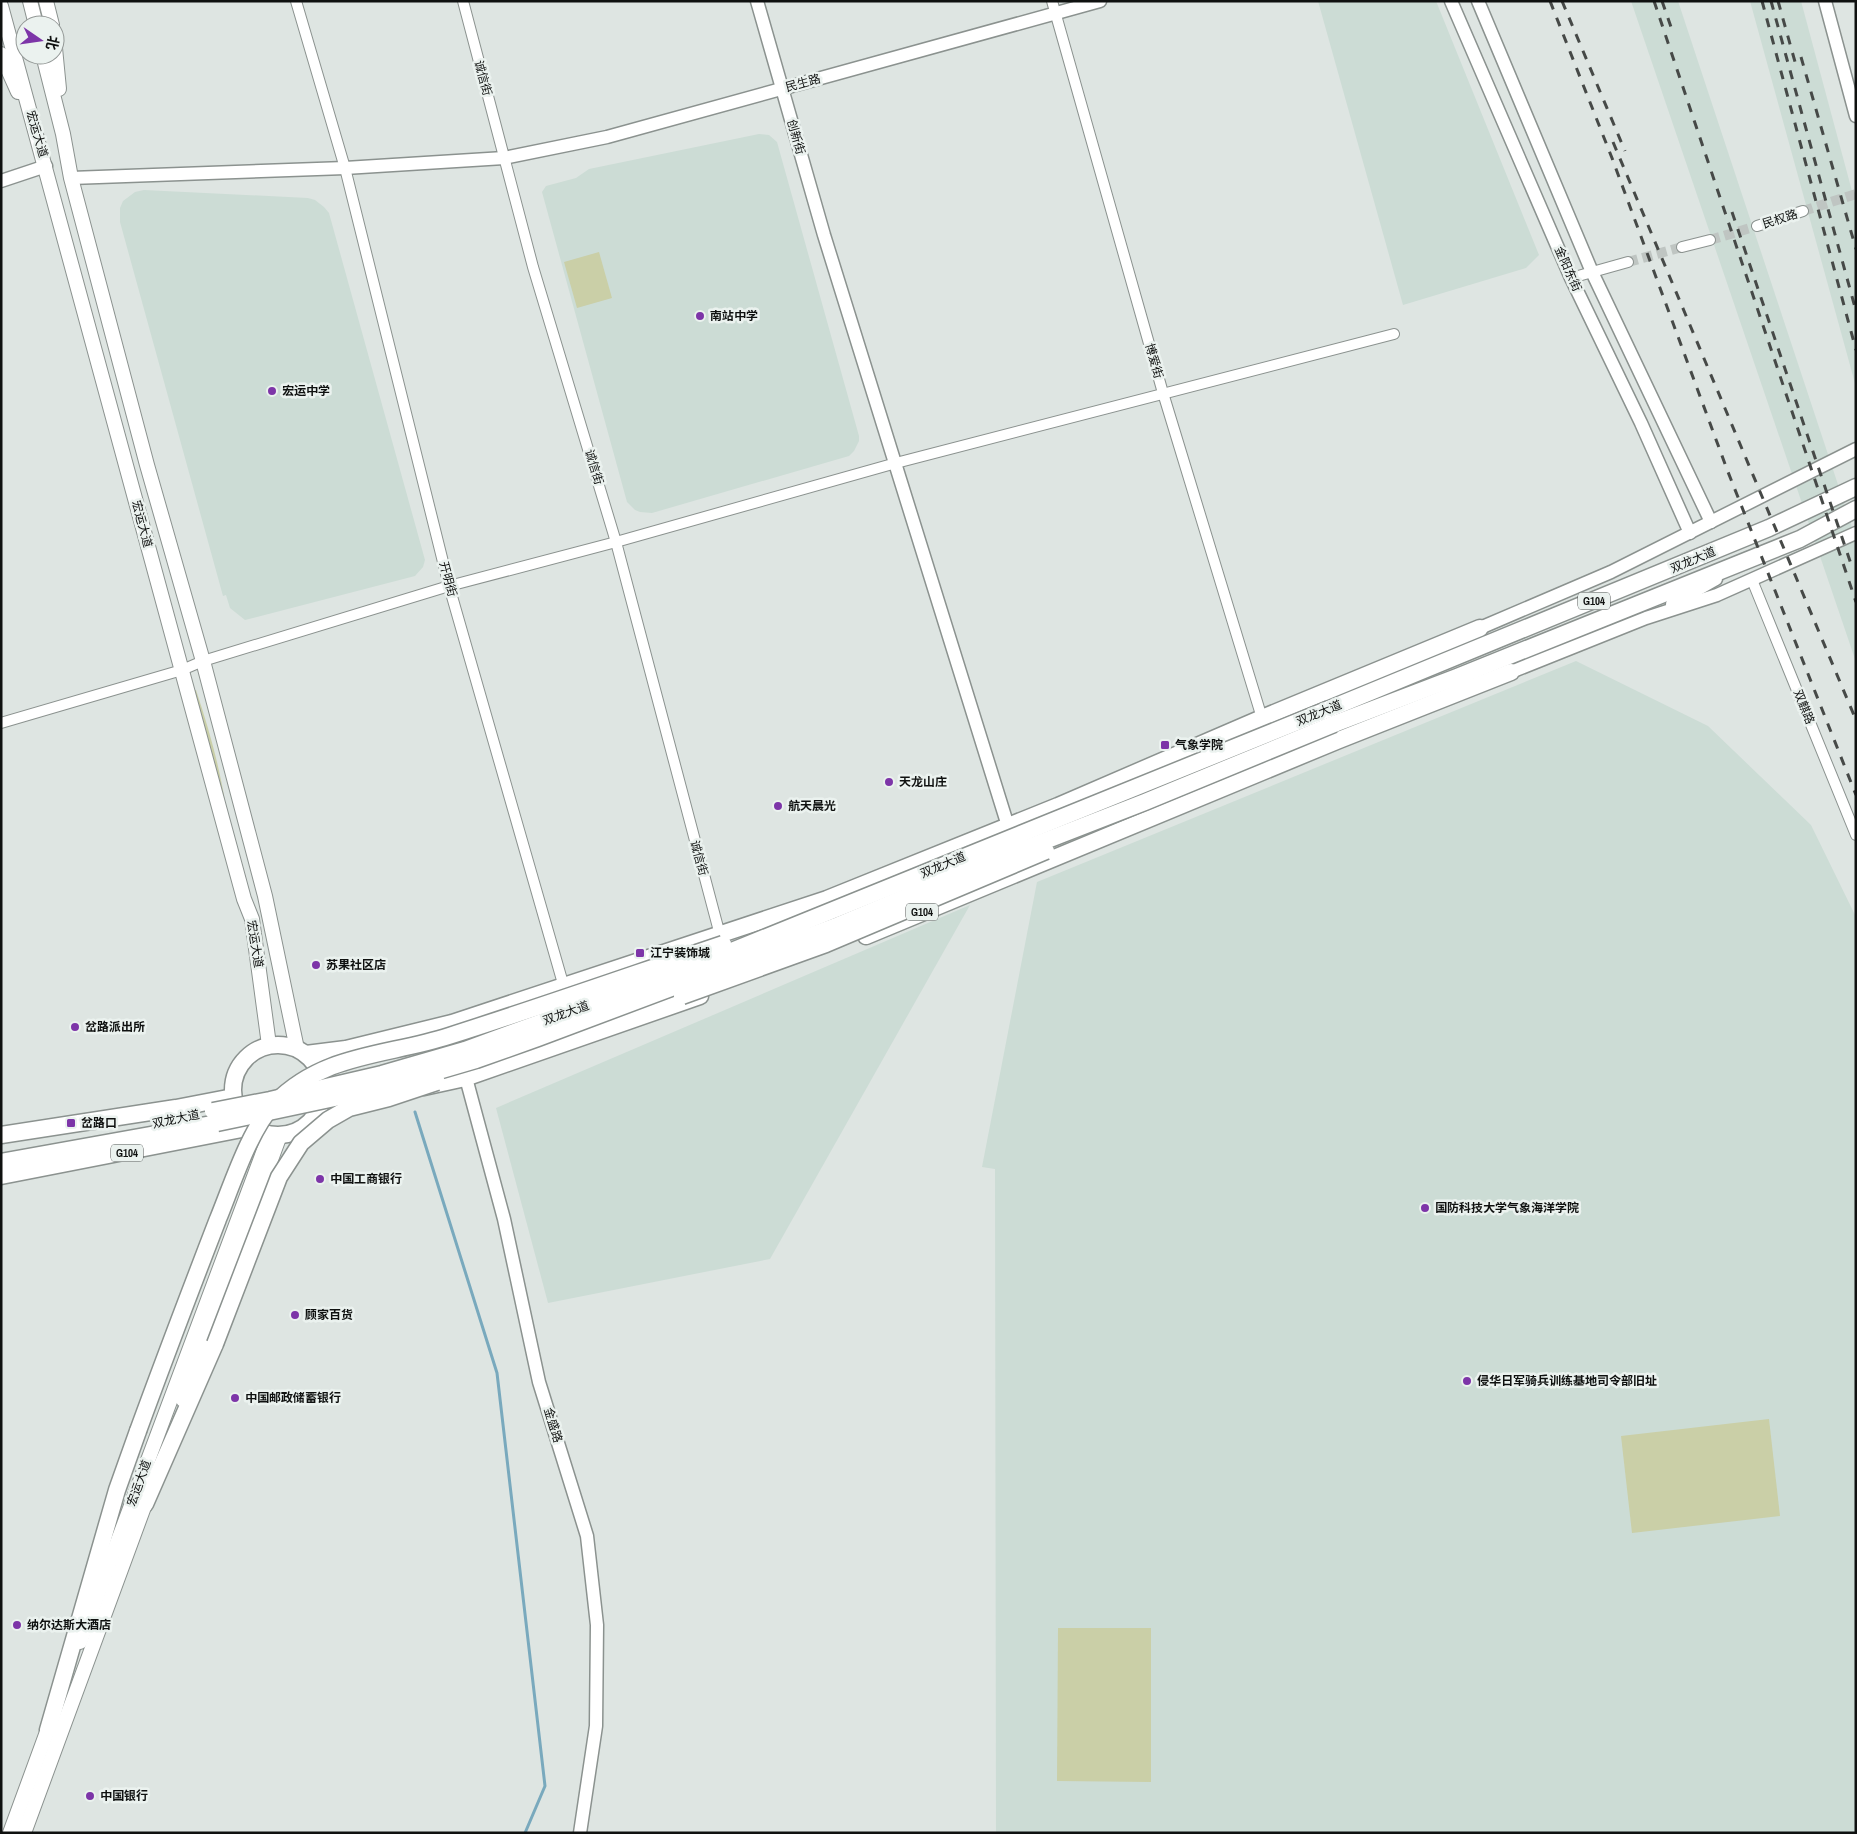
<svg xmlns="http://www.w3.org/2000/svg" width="1857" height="1834" font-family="'Archivo Narrow','Noto Sans SC',sans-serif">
<rect width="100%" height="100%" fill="#dee5e2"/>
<g fill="#ccdcd5">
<polygon points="1318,1 1436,1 1539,255 1526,268 1403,305"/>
<polygon points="1631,1 1678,1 1856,539 1856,662"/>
<polygon points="1750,1 1801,1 1856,206 1856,387"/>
<polygon points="759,134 769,135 777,142 859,436 859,441 854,451 849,456 652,513 640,512 635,510 627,502 542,192 546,186 576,178 589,169"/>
<polygon points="144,190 308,198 315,200 324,207 329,213 425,560 423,567 415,576 245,620 230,608 226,595 223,596 120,222 120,208 123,201 135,192"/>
<polygon points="1576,661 1708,726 1811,825 1856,917 1856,1833 996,1833 995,1169 982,1167 1037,882"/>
<polygon points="970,905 770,1259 548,1303 496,1108"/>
</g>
<g fill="#cacfa7">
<polygon points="599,252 612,298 577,308 564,262"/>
<path d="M196,690C209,729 220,768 226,808L190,691Z"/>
<polygon points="1769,1419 1780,1516 1632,1533 1621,1436"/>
<polygon points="1058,1628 1151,1628 1151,1782 1057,1781"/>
</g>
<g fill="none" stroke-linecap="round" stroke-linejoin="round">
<polyline stroke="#79a9bd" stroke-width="3" points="415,1112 497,1373 545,1786 525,1833"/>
<g stroke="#bfc5c2" stroke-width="10" stroke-dasharray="10 5" stroke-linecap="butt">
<polyline points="1803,211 1856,194"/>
<polyline points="1710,240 1757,226"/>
<polyline points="1628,262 1682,247"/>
</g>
<g stroke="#8b928f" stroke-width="12">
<g id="minor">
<polyline points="296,1 345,168 449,586 564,987"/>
<polyline points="463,1 533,267 616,542 720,935"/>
<polyline points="1052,1 1163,393 1262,718"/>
<polyline points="1757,226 1803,211"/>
<polyline points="1682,247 1710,240"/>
<polyline points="1571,278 1628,262"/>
<polyline points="1752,580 1856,835"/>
<polyline points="1,723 182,670 203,661 449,586 616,542 896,463 1394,334"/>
</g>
</g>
<g stroke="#8b928f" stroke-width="15">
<g id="tertiary">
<polyline points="757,1 824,235 1008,826"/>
<polyline points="1451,1 1571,278 1641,423 1690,533"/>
<polyline points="1478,1 1592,272 1711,522"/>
<polyline points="1825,1 1856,116"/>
<polyline points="71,178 345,168 504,158 607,137 1100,1"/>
<polyline points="1,181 46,166"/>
<polyline points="1672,604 1716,579"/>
<polyline points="1480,628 1611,572 1856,449"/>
<polyline points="1511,672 1646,618 1717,595 1856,533"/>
<polyline points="452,1026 504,1219 539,1382 587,1536 597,1625 596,1726 580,1833"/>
</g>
</g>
<g stroke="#8b928f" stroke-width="16">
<g id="secondary">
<polyline points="30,1 36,25"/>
<polyline points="46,1 52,25"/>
<polyline points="1,6 244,899 252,919 269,1045"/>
<polyline points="55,48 59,89"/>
<polyline points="1,54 18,92"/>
<polyline points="43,55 63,134 71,178 147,465 203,661 265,896 297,1049"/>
<polyline points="183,1400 280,1135"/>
<polyline points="80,1642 270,1134"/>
<polyline points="10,1833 51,1721"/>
<polyline points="24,1833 148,1496"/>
</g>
</g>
<g stroke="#8b928f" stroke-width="19">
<g id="trunk">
<polyline points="1329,709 1769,528 1856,487"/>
<polyline points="1334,724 1457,677 1800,539 1856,509"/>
<polyline points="866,936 1339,740 1511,672"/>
<circle cx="278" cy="1090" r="45"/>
<polyline points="306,1054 346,1049 452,1023 827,899 1058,806 1262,718 1480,628"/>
<polyline points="424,1087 465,1078 700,996"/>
<polyline points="1,1135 176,1108 233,1097"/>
<polyline points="1,1162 217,1123"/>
<polyline points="1,1176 252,1127"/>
<polyline points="145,1504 215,1344"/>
<polyline points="48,1730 117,1490 138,1431"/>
</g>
</g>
<use href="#minor" stroke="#fff" stroke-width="10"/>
<use href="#tertiary" stroke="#fff" stroke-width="12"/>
<use href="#secondary" stroke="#fff" stroke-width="14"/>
<use href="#trunk" stroke="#fff" stroke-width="16"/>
<g stroke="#464947" stroke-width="3" stroke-dasharray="9 9" stroke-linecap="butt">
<polyline points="1550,1 1612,158 1728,472 1856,795"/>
<polyline points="1562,1 1625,151"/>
<polyline points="1654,1 1856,602"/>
<polyline points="1662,1 1671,27"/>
<polyline points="1762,1 1856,350"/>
<polyline points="1771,1 1856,311"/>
<polyline points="1778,1 1797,69"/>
<polyline points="1801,57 1856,249"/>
<polyline points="1613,142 1856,720"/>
<polyline points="1732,212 1853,570"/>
</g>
<g stroke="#8b928f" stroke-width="19" stroke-linecap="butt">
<g id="trunk-bridge">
<polyline points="682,996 826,944 1046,851"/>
<polyline points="213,1111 270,1100 382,1074 465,1050 685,970 1329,709"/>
<polyline points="217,1123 377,1089 476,1060 538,1038 839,925 978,867 1145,802 1334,724"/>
<polyline points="215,1344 279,1177 301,1143 328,1120 349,1108 389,1098 437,1082"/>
<path d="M138,1431C164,1360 191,1289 218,1219C232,1185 250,1128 275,1103C324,1053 387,1056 449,1036C540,1007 631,975 723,944"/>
</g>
</g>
<use href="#trunk-bridge" stroke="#fff" stroke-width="16"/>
</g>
<g fill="#7d35a8" stroke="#ebf2ef" stroke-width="2">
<circle cx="700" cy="316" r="5"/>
<circle cx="272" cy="391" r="5"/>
<rect x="1160" y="740" width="10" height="10" rx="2.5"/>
<circle cx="889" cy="782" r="5"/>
<circle cx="778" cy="806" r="5"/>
<rect x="635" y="948" width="10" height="10" rx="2.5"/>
<circle cx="316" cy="965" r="5"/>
<circle cx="75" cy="1027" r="5"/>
<rect x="66" y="1118" width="10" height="10" rx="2.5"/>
<circle cx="320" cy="1179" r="5"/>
<circle cx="1425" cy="1208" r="5"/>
<circle cx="295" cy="1315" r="5"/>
<circle cx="1467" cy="1381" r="5"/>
<circle cx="235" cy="1398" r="5"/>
<circle cx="17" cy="1625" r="5"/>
<circle cx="90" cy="1796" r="5"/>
</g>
<g text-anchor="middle" stroke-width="5" stroke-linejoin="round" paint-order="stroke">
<g fill="#ebf2ef" stroke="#515453" stroke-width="1">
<rect x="1578" y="592.5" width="32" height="17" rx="4"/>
<rect x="906" y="903.5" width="32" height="17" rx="4"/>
<rect x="111" y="1144.5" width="32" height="17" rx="4"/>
</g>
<g font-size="11" font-weight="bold" fill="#0f1110">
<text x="1594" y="605">G104</text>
<text x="922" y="916">G104</text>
<text x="127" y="1157">G104</text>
</g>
<g font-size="12" fill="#0f1110" stroke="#ebf2ef">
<text transform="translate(483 78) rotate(75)" y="4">诚信街</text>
<text transform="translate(803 83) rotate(-15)" y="4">民生路</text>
<text transform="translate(37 134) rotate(74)" y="4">宏运大道</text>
<text transform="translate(796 137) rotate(74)" y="4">创新街</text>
<text transform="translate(1780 219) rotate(-18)" y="4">民权路</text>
<text transform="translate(1568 269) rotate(66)" y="4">金阳东街</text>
<text transform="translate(1154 361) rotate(74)" y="4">博爱街</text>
<text transform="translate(594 467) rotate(73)" y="4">诚信街</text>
<text transform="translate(142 524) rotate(75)" y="4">宏运大道</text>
<text transform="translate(1693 560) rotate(-23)" y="4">双龙大道</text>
<text transform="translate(448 579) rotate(75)" y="4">开明街</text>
<text transform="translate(1804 707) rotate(68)" y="4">双麒路</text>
<text transform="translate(1319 713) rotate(-22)" y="4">双龙大道</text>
<text transform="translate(699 858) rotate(75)" y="4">诚信街</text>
<text transform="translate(943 865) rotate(-23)" y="4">双龙大道</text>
<text transform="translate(255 944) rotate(81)" y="4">宏运大道</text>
<text transform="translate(566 1013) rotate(-20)" y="4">双龙大道</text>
<text transform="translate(176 1119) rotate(-12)" y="4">双龙大道</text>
<text transform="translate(553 1425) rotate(73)" y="4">金盛路</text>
<text transform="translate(139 1483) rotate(-70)" y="4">宏运大道</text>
</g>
<g font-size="12" font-weight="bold" fill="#0f1110" stroke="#ebf2ef" text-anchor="start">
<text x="710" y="320">南站中学</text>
<text x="282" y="395">宏运中学</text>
<text x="1175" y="749">气象学院</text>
<text x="899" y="786">天龙山庄</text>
<text x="788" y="810">航天晨光</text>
<text x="650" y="957">江宁装饰城</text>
<text x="326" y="969">苏果社区店</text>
<text x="85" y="1031">岔路派出所</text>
<text x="81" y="1127">岔路口</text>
<text x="330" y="1183">中国工商银行</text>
<text x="1435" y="1212">国防科技大学气象海洋学院</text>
<text x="305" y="1319">顾家百货</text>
<text x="1477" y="1385">侵华日军骑兵训练基地司令部旧址</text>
<text x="245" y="1402">中国邮政储蓄银行</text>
<text x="27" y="1629">纳尔达斯大酒店</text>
<text x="100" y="1800">中国银行</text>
</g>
</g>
<rect width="1857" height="1834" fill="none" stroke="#0f1110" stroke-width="5"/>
<g transform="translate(40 40) rotate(103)"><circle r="24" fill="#ebf2ef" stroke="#939896"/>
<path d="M0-4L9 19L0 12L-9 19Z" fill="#7d35a8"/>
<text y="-8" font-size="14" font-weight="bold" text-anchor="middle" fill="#0f1110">北</text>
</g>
</svg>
